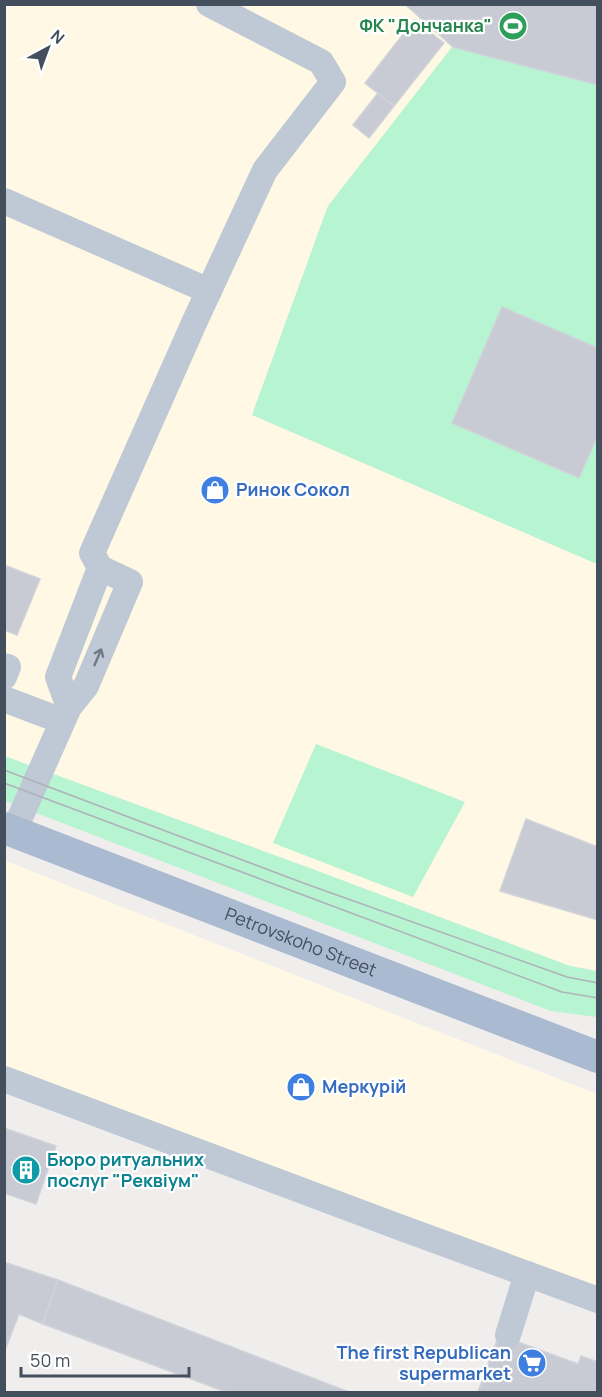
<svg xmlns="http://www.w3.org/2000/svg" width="602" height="1397" font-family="Manrope,sans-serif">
<rect width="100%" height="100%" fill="#f0eded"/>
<g fill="#fef8e4">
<polygon points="4,5 405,5 453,47 328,206 252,415 597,564 597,971 570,966 315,870 5,756"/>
<polygon points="6,861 597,1094 597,1300 5,1079 4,865"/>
</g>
<g fill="#b6f4d2">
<polygon points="405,5 597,5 597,564 252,415 328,206 452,47"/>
<polygon points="316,744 465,802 413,897 273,843"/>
<polygon points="4,756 315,870 570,966 597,971 597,1017 551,1011 5,801"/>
</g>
<g fill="#c9cbd4" stroke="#d0d3da" stroke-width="1.5">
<polygon points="405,4 598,4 598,85 453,47"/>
<polygon points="414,20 444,43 394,106 365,83"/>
<polygon points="378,93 394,106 369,138 353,125"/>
<polygon points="502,307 598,348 598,435 579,478 452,423"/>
<polygon points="4,565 40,579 17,635 4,630"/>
<polygon points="526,819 598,847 598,920 500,891"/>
<polygon points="4,1128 56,1146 36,1204 4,1193"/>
<polygon points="4,1262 58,1280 43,1324 19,1314 4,1353"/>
<polygon points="58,1280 349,1392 226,1392 43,1324"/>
<polygon points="499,1335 578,1364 581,1356 598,1362 598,1392 478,1392"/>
</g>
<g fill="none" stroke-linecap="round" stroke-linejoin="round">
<g stroke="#bfc8d5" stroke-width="26">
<polyline points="4,201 209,291"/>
<polyline points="100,568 92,553 194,323 265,170 333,82 321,62 209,4"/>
<polyline points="4,666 8,667 4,677"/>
<polyline points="4,699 62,721"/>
<polyline points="14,831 69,707 86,686 130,582 100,568 58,677 69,707"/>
<polyline points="4,1079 399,1227 598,1300"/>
<polyline points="508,1335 527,1274"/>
</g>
<path stroke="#aabad0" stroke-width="32" id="s1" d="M4,828L598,1057"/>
<g stroke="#afb2b9" stroke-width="1.5">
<polyline points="4,770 306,884 567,977 598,983"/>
<polyline points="4,783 562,992 598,998"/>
</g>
</g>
<defs><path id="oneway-shaft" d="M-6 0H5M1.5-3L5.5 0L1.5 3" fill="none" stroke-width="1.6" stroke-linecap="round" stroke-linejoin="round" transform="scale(1.5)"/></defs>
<use stroke="#6f7987" href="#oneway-shaft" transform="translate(98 657) rotate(-67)"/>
<defs>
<g id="stadium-disc" transform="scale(1.5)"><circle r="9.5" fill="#2e9e5b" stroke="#fff"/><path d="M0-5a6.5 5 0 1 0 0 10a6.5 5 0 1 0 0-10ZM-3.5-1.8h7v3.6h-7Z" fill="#fff"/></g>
<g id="shop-disc" transform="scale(1.5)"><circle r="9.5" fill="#3f7fe0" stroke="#fff"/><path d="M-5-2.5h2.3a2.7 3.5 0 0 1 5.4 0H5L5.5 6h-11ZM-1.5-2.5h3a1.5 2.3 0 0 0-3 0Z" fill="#fff"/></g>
<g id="building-disc" transform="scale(1.5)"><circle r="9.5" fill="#0f9aa8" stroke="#fff"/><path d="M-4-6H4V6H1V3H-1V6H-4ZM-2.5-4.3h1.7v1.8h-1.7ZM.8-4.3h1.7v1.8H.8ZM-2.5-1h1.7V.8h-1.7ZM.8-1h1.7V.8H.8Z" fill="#fff"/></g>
<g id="supermarket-disc" transform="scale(1.5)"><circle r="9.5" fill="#3f7fe0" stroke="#fff"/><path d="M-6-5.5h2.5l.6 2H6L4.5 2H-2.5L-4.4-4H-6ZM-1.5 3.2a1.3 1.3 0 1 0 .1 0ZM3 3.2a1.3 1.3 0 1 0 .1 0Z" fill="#fff"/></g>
</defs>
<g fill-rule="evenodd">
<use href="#stadium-disc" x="513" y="26"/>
<use href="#shop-disc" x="215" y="490"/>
<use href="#shop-disc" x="301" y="1087"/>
<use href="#building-disc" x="26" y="1170"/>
<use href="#supermarket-disc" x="532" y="1363"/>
</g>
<g text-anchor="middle" stroke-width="4.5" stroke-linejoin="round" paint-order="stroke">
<g font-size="18" font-weight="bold" fill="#27864d" stroke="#fff" text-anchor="end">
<text x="492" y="32">ФК "Дончанка"</text>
</g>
<g font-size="18" font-weight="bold" fill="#366cbe" stroke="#fff" text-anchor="start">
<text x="236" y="496">Ринок Сокол</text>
<text x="322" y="1093">Меркурій</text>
<text x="511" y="1359" text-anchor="end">The first Republican<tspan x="511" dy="21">supermarket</tspan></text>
</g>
<g font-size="18" fill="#444f5d" stroke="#fff">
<text dy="6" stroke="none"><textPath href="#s1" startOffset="318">Petrovskoho Street</textPath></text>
</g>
<g font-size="18" font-weight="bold" fill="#0d838f" stroke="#fff" text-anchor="start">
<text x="47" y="1166">Бюро ритуальних<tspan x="47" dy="21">послуг "Реквіум"</tspan></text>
</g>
</g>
<rect width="602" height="1397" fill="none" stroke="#444f5d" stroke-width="12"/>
<g transform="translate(48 48) rotate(41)" stroke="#ffffff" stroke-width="4.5" paint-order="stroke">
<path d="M0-4.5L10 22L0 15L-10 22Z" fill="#444f5d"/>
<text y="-9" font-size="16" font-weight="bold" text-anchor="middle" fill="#444f5d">N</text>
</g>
<path d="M21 1367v9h168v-9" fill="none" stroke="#444f5d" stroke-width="3"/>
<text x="30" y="1367" font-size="18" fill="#444f5d" stroke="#ffffff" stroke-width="4.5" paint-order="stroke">50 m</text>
</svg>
